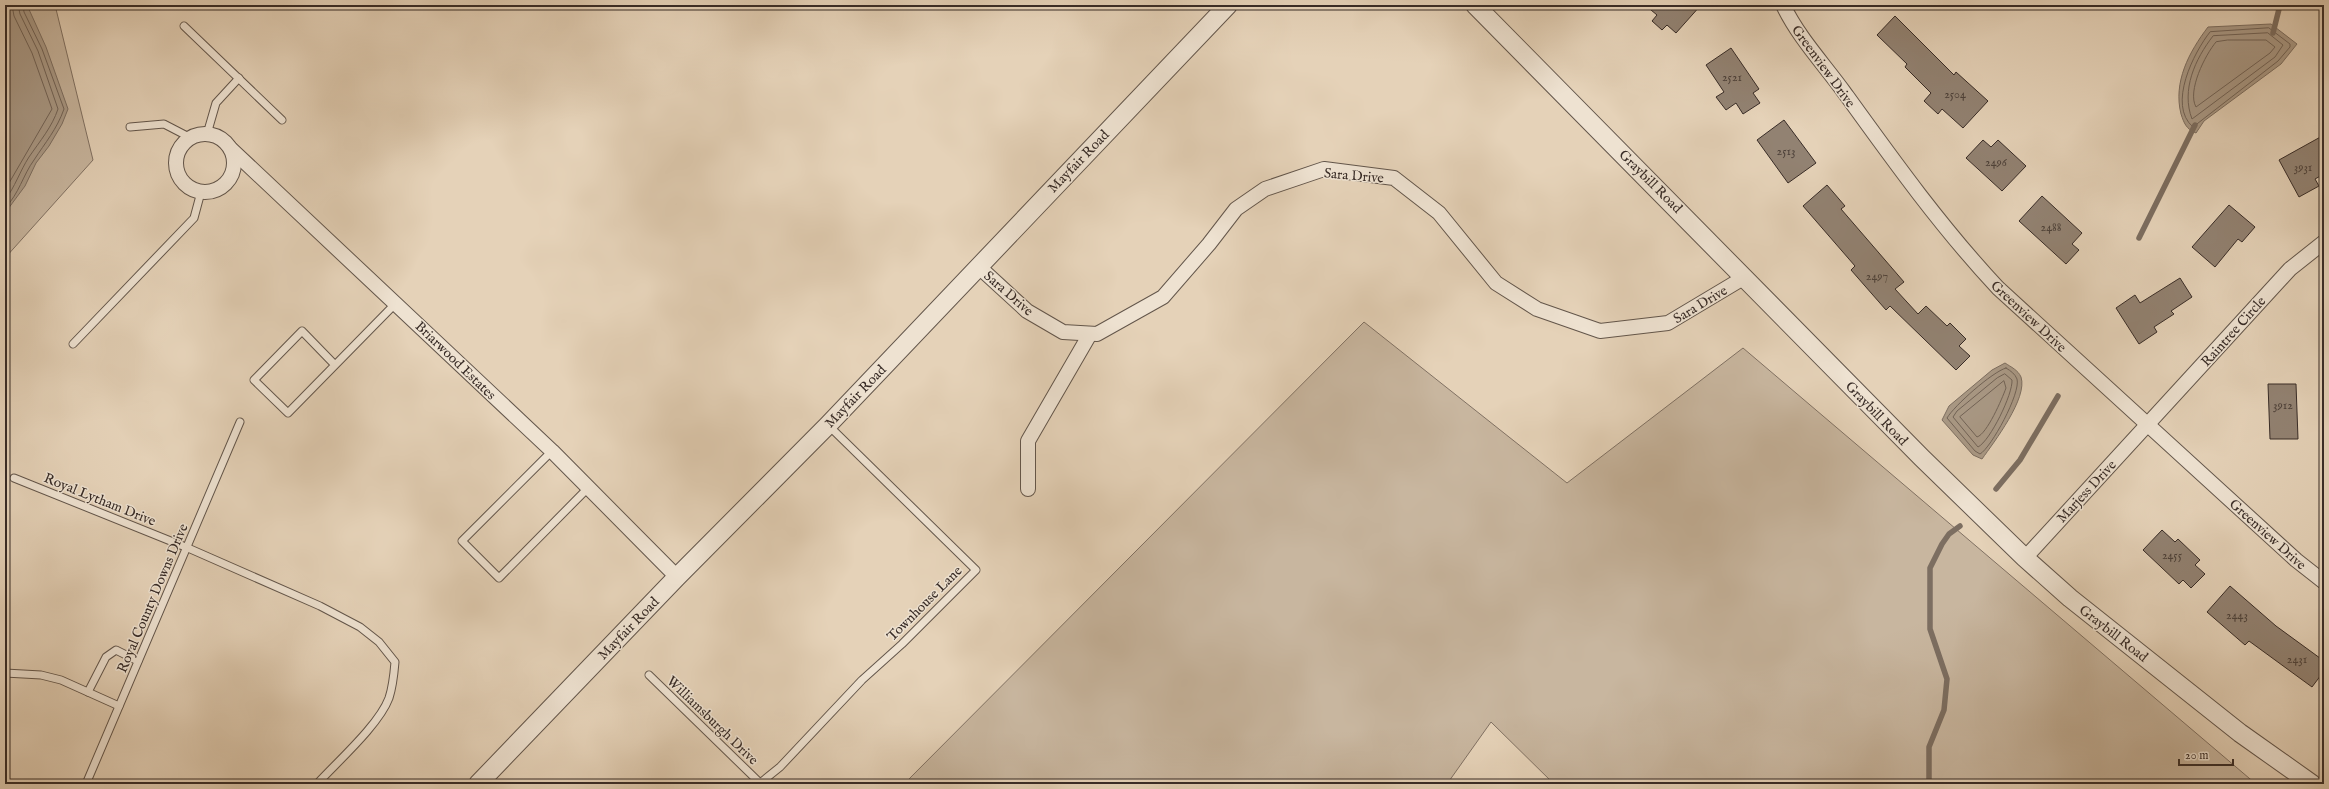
<svg xmlns="http://www.w3.org/2000/svg" width="2329" height="789" font-family="'IM FELL English',serif">
<rect width="100%" height="100%" fill="#e5d2b8"/>
<filter id="stains"><feTurbulence type="fractalNoise" baseFrequency=".005" numOctaves="4"/><feColorMatrix values="0 0 0 0 .2 0 0 0 0 .09 0 0 0 0 .02 0 0 0 .5 -.17"/></filter>
<radialGradient id="worn" r=".72"><stop offset=".6" stop-color="#630" stop-opacity="0"/><stop offset="1" stop-color="#630" stop-opacity=".3"/></radialGradient>
<g fill="#c8b69f" stroke="#807163">
<polygon points="5,5 55,5 93,160 5,258"/>
<polygon points="1364,322 1567,483 1743,348 2256,784 1554,784 1491,722 1447,784 904,784"/>
</g>
<g fill="#aa9a87" stroke="#7c6e61">
<polygon points="5,5 27,5 46,47 68,109 62,124 49,146 36,163 25,186 5,213"/>
<path d="M2271,24L2297,44L2281,64L2204,121L2196,133C2186,129 2184,123 2181,114C2173,82 2189,52 2208,27Z"/>
<path d="M2005,363C2011,367 2018,370 2021,377C2028,398 1994,442 1982,459L1973,455L1942,420L1949,406L1992,370Z"/>
</g>
<g fill="none" stroke-linecap="round" stroke-linejoin="round">
<g stroke="#716357" stroke-width="1">
<path d="M2269,28L2290,44V47L2278,61L2193,127C2167,105 2194,52 2210,32Z"/>
<path d="M2268,33L2283,45L2275,57L2192,119C2181,90 2195,59 2213,36Z"/>
<path d="M2228,40H2266L2275,47L2270,53L2196,107C2187,91 2205,55 2216,42Z"/>
<polyline points="5,190 52,109 32,53 14,16 12,5"/>
<path d="M5,200C15,187 20,171 29,157C40,141 52,127 58,109L38,51L20,14L18,5"/>
<path d="M5,208C19,194 23,175 34,160C45,143 57,129 64,109L42,49L24,12L23,5"/>
<path d="M2006,368C2011,371 2015,374 2017,379C2021,393 1991,448 1980,454L1975,451L1947,418C1954,406 1992,372 2006,368Z"/>
<path d="M2005,374L2012,380C2013,394 1990,441 1978,447L1953,417L1957,411L1997,378Z"/>
<path d="M2004,381L2006,388C2002,399 1987,434 1977,437L1960,417Z"/>
</g>
<g stroke="#7c6e61" stroke-width="5.5">
<polyline points="2273,33 2280,5"/>
<polyline points="2139,238 2195,125"/>
<polyline points="1996,489 2020,460 2058,396"/>
<polyline points="1929,784 1929,747 1944,710 1947,679 1930,629 1930,568 1942,544 1949,534 1960,526"/>
</g>
</g>
<g fill="#928272" stroke="#382c27">
<polygon points="1645,5 1701,5 1676,33 1667,25 1662,30 1652,21 1657,15"/>
<polygon points="1895,16 1954,75 1956,72 1988,101 1963,128 1942,109 1938,114 1924,101 1931,93 1905,67 1907,64 1877,35"/>
<polygon points="1731,48 1759,89 1753,93 1760,103 1743,114 1736,103 1726,110 1716,97 1724,92 1706,65"/>
<polygon points="1784,120 1816,163 1788,183 1757,140"/>
<polygon points="2324,135 2324,174 2315,179 2319,186 2299,197 2279,160"/>
<polygon points="1983,140 1991,147 1998,140 2026,166 2002,191 1966,158"/>
<polygon points="1827,185 1845,206 1841,209 1904,282 1895,289 1918,314 1926,306 1947,326 1950,323 1966,339 1959,346 1970,356 1956,370 1890,306 1886,310 1851,270 1855,266 1803,206"/>
<polygon points="2042,196 2082,233 2072,244 2079,250 2066,264 2019,221"/>
<polygon points="2229,205 2255,227 2242,242 2238,239 2215,267 2192,247"/>
<polygon points="2180,278 2192,297 2171,311 2174,314 2154,327 2157,332 2139,344 2116,308 2135,295 2140,303"/>
<polygon points="2268,384 2296,384 2298,439 2270,439"/>
<polygon points="2162,530 2175,542 2178,539 2200,560 2195,565 2205,574 2191,588 2183,580 2179,584 2143,550"/>
<polygon points="2230,586 2276,626 2324,661 2324,671 2312,687 2249,641 2245,645 2207,612"/>
</g>
<g fill="none" stroke-linecap="round" stroke-linejoin="round">
<g stroke="#63564b" stroke-width="9">
<g id="service">
<polyline points="184,26 282,120"/>
<polyline points="130,127 164,124 191,138"/>
<polyline points="207,134 216,103 239,78"/>
<polyline points="73,344 194,218 201,192"/>
<polyline points="335,365 302,331 254,380 288,413 396,303"/>
<polyline points="552,451 462,541 499,578 589,487"/>
<path d="M14,478L188,548L320,606L360,627L379,642L395,662C394,674 393,686 389,698C379,725 337,762 317,784"/>
<polyline points="5,673 41,675 61,680 119,706"/>
<polyline points="649,675 760,783"/>
<polyline points="88,692 106,657 116,650 138,661"/>
<polyline points="86,784 240,422"/>
<polyline points="759,784 780,767 862,680 902,644 976,570 828,425"/>
</g>
</g>
<g stroke="#63564b" stroke-width="16">
<g id="minor">
<path d="M1783,5C1799,38 1823,63 1844,92C1893,160 1941,227 1998,288L2296,560L2324,582"/>
<circle cx="205" cy="163" r="29"/>
<polyline points="231,149 552,451 677,577"/>
<polyline points="978,266 1027,311 1063,332 1097,334 1163,297 1209,244 1236,209 1265,189 1324,169 1394,178 1439,213 1496,283 1537,309 1600,331 1668,323 1745,277"/>
<polyline points="1028,489 1028,441 1090,334"/>
<polyline points="2025,558 2290,269 2324,242"/>
</g>
</g>
<g stroke="#63564b" stroke-width="20">
<g id="tertiary">
<polyline points="1475,5 1922,458 2025,558 2070,598 2240,733 2312,784"/>
<polyline points="478,784 677,577 828,425 1228,5"/>
</g>
</g>
<use href="#service" stroke="#eee2d1" stroke-width="7"/>
<use href="#minor" stroke="#eee2d1" stroke-width="14"/>
<use href="#tertiary" stroke="#eee2d1" stroke-width="18"/>
</g>
<g text-anchor="middle" stroke-width="3" stroke-linejoin="round" paint-order="stroke">
<g font-size="12" fill="#4e423a">
<text x="1732" y="81">2521</text>
<text x="1955" y="98">2504</text>
<text x="1786" y="155">2513</text>
<text x="1996" y="166">2496</text>
<text x="2303" y="171">3931</text>
<text x="2051" y="231">2488</text>
<text x="1877" y="280">2497</text>
<text x="2283" y="409">3912</text>
<text x="2172" y="559">2455</text>
<text x="2237" y="619">2443</text>
<text x="2297" y="663">2431</text>
</g>
<g font-size="14" fill="#382c27" stroke="#eee2d1">
<text transform="translate(1824 66) rotate(54)" y="5">Greenview Drive</text>
<text transform="translate(1078 161) rotate(-46)" y="5">Mayfair Road</text>
<text transform="translate(1354 175) rotate(5)" y="5">Sara Drive</text>
<text transform="translate(1651 181) rotate(45)" y="5">Graybill Road</text>
<text transform="translate(1009 293) rotate(41)" y="5">Sara Drive</text>
<text transform="translate(1700 304) rotate(-31)" y="5">Sara Drive</text>
<text transform="translate(2029 316) rotate(43)" y="5">Greenview Drive</text>
<text transform="translate(2233 331) rotate(-48)" y="5">Raintree Circle</text>
<text transform="translate(456 360) rotate(44)" y="5">Briarwood Estates</text>
<text transform="translate(855 396) rotate(-46)" y="5">Mayfair Road</text>
<text transform="translate(1877 413) rotate(46)" y="5">Graybill Road</text>
<text transform="translate(2086 491) rotate(-47)" y="5">Marjess Drive</text>
<text transform="translate(100 499) rotate(22)" y="5">Royal Lytham Drive</text>
<text transform="translate(2268 534) rotate(42)" y="5">Greenview Drive</text>
<text transform="translate(152 598) rotate(-67)" y="5">Royal County Downs Drive</text>
<text transform="translate(924 603) rotate(-45)" y="5">Townhouse Lane</text>
<text transform="translate(628 628) rotate(-46)" y="5">Mayfair Road</text>
<text transform="translate(2114 633) rotate(38)" y="5">Graybill Road</text>
<text transform="translate(713 720) rotate(44)" y="5">Williamsburgh Drive</text>
</g>
</g>
<rect width="2329" height="789" fill="none" stroke="#e5d2b8" stroke-width="20"/>
<rect x="6" y="6" width="2317" height="777" fill="none" stroke="#382c27" stroke-width="2"/>
<rect x="10" y="10" width="2309" height="769" fill="none" stroke="#382c27"/>
<path d="M2179 759v6h54v-6" fill="none" stroke="#382c27" stroke-width="2"/>
<text x="2185" y="759" font-size="12" fill="#382c27" stroke="#eee2d1" stroke-width="3" paint-order="stroke">20 m</text>
<rect width="100%" height="100%" filter="url(#stains)"/>
<rect width="100%" height="100%" fill="url(#worn)"/>
</svg>
